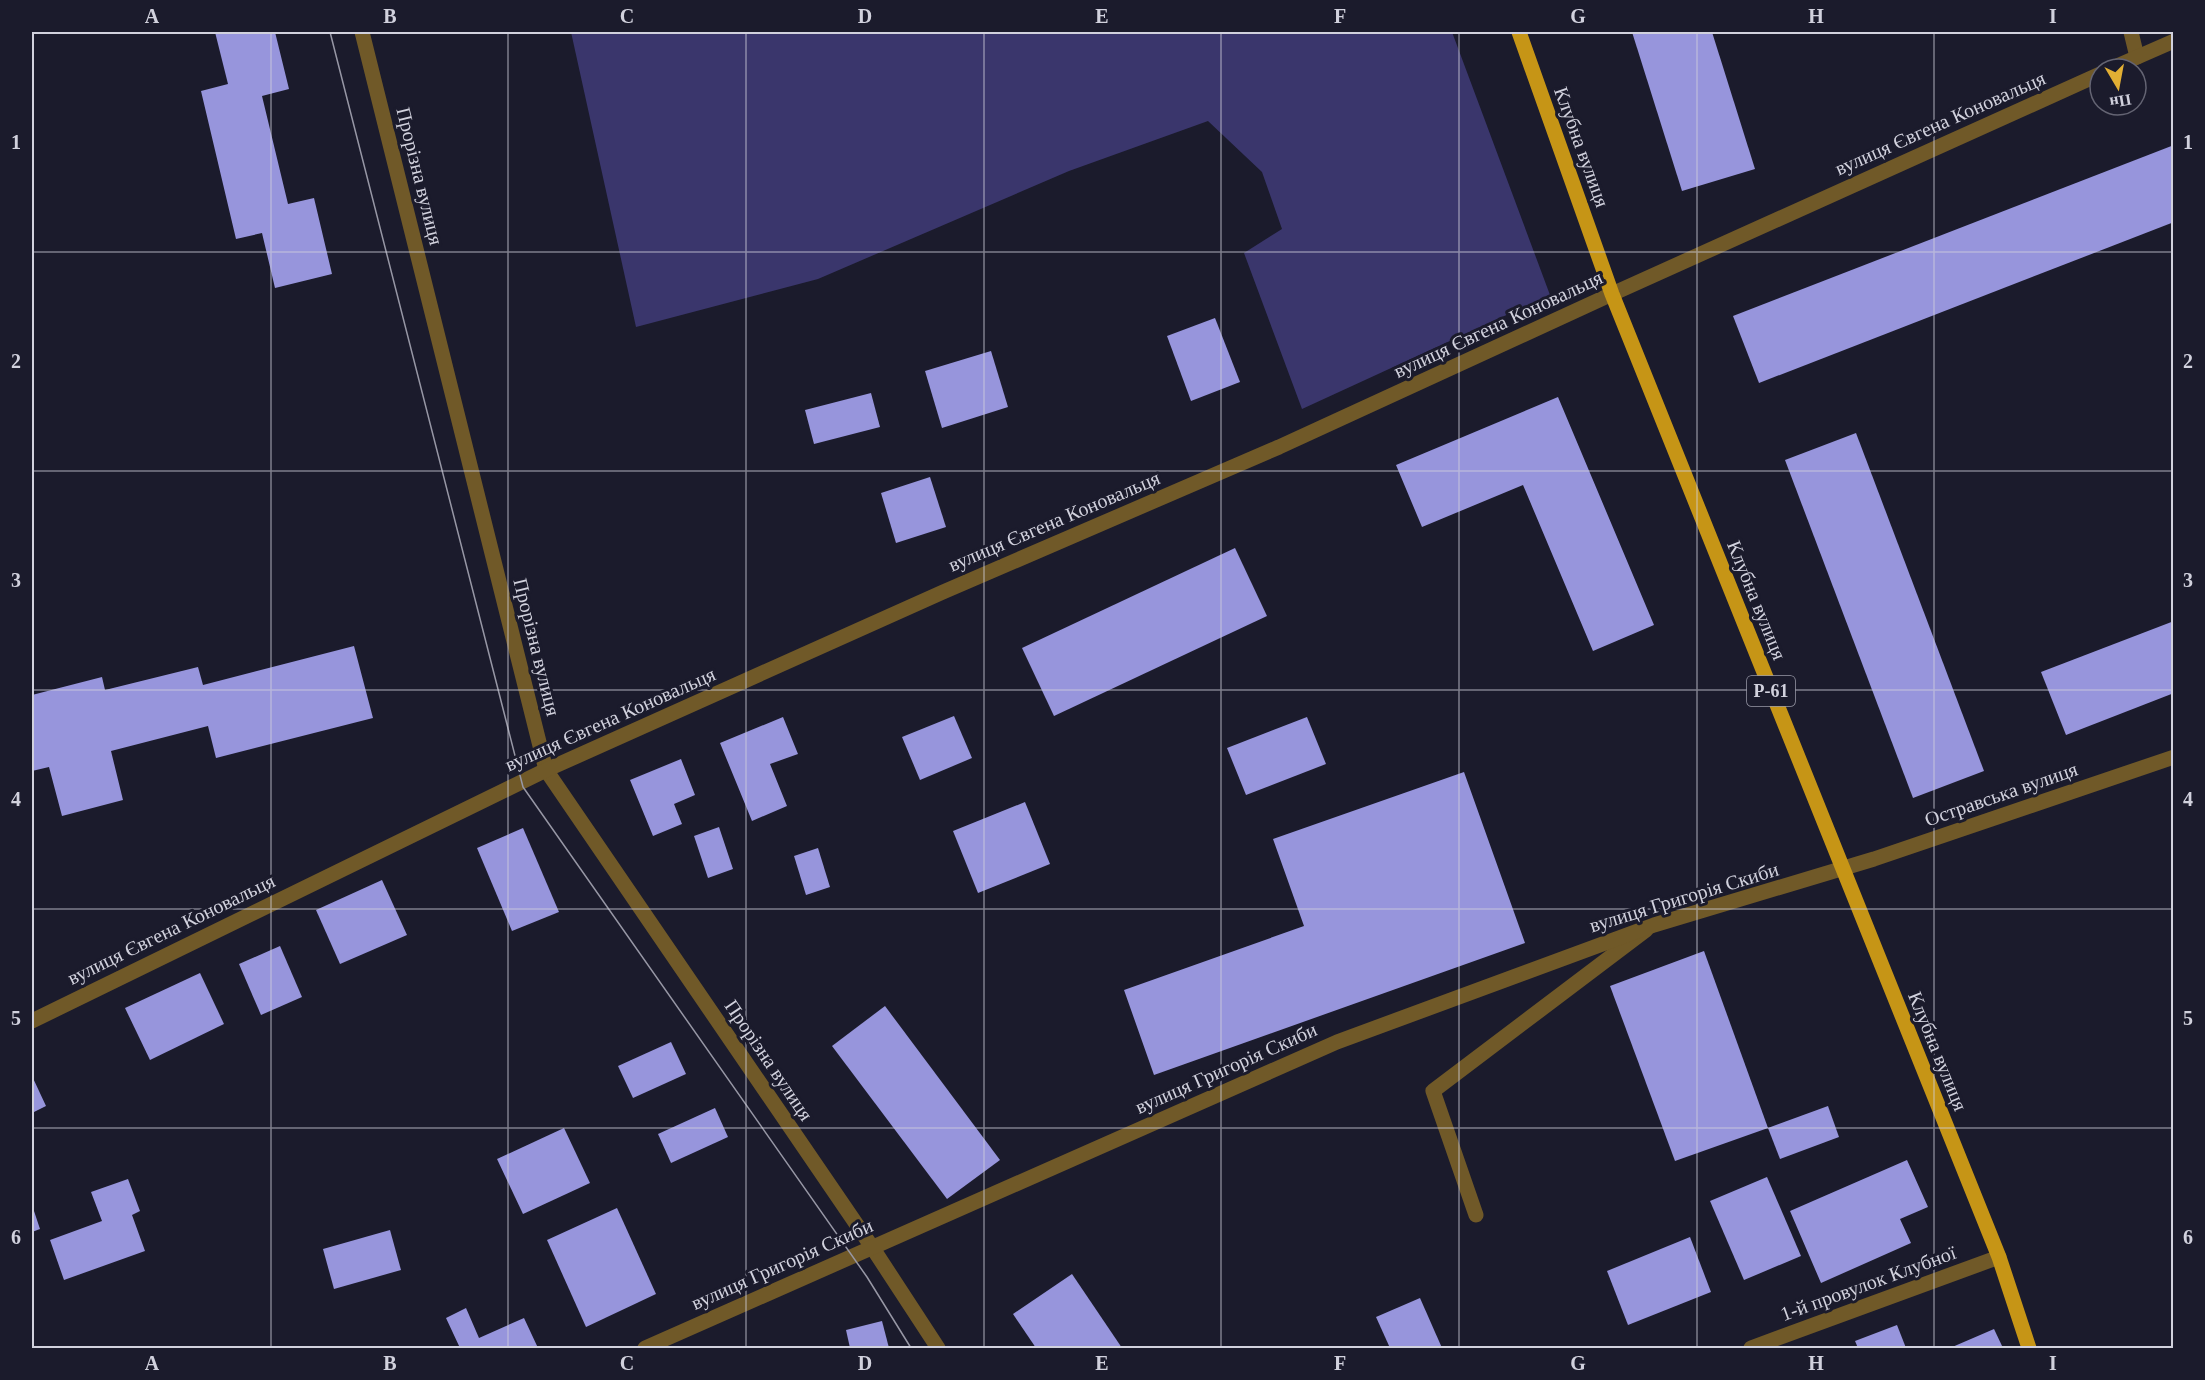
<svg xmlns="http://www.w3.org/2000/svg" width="2205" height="1380" font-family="Georgia,serif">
<rect width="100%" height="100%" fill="#1b1b2c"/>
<polygon fill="#3a366c" points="571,32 1452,32 1550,295 1302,409 1244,253 1282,229 1262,172 1208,121 1069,171 818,279 636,327"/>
<g fill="#9795dc">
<polygon points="215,32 275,32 289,89 262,96 288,204 314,198 332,274 275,288 262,233 236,239 201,91 228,84"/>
<polygon points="1632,32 1712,32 1755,169 1682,191"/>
<polygon points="2174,145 2174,222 1759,383 1733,316"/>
<polygon points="1215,318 1240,382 1191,401 1167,336"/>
<polygon points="991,351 1008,407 942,428 925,371"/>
<polygon points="871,393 880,427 814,444 805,410"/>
<polygon points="1558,397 1654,625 1593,651 1523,485 1422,527 1396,465"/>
<polygon points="1856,433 1984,771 1913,798 1785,460"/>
<polygon points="930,477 946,527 896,543 881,493"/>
<polygon points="1235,548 1267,616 1054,716 1022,648"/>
<polygon points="2174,621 2174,693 2066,735 2041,672"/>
<polygon points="354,646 373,718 216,758 208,726 111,751 123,800 62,816 49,767 32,771 32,695 102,677 105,690 198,667 203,685"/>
<polygon points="954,716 972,758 920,780 902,737"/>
<polygon points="783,717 798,754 770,764 787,806 752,821 720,743"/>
<polygon points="1307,717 1326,764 1246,795 1227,748"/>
<polygon points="681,759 695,795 674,804 682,824 653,836 630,780"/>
<polygon points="1464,772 1525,943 1154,1075 1124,990 1304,926 1273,839"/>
<polygon points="1025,802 1050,864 978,893 953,831"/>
<polygon points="719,827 733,869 708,878 694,836"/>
<polygon points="523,828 559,912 512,931 477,848"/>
<polygon points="818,848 830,887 806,895 794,856"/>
<polygon points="382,880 407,935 340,964 316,910"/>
<polygon points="280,946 302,997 261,1015 239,964"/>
<polygon points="1704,951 1768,1128 1675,1161 1610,986"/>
<polygon points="200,973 224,1024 150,1060 125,1008"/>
<polygon points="885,1006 1000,1160 947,1199 832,1046"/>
<polygon points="671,1042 686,1074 633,1098 618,1066"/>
<polygon points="32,1076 46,1106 32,1113"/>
<polygon points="1828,1106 1839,1137 1780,1159 1768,1128"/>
<polygon points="715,1108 728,1137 671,1163 658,1134"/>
<polygon points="564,1128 590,1183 523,1214 497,1159"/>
<polygon points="1907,1160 1928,1207 1900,1219 1911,1243 1821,1283 1790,1211"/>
<polygon points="1767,1177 1801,1256 1744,1280 1710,1201"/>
<polygon points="128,1179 140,1211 132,1215 145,1251 64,1280 50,1240 102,1221 91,1192"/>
<polygon points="32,1205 40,1229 32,1232"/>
<polygon points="617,1208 656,1294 586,1327 547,1240"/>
<polygon points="390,1230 401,1270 334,1289 323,1249"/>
<polygon points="1690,1237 1711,1292 1628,1325 1607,1271"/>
<polygon points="1072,1274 1122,1348 1036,1348 1013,1314"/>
<polygon points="1420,1298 1442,1348 1390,1348 1376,1317"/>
<polygon points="466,1308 479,1338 524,1318 538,1348 460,1348 446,1318"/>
<polygon points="882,1321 889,1348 850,1348 846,1330"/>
<polygon points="1897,1325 1906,1348 1858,1348 1855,1341"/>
<polygon points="1994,1329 2003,1348 1950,1348"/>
</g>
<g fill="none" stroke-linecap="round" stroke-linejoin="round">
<polyline stroke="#705928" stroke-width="15" points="1476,1215 1433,1091 1646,930"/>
<g stroke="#705928" stroke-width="15">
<polyline points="362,32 546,770 872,1247 938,1348"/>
<polyline points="2131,32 2137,57"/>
<polyline points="2110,69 2174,41"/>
<polyline points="32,1021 546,770 943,592 1279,447 1612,294 2100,74"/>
<polyline points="645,1348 1337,1042 1654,925 1874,859 2174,757"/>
<polyline points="1751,1348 1999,1257"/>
</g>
<polyline stroke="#c69516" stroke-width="15" points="1519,32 1612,294 1999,1257 2029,1348"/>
<polyline stroke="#9797a5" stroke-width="1.5" points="330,32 523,787 867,1277 911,1348"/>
</g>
<path fill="none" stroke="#d1d1dd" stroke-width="1.5" stroke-opacity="0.55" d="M271,32V1348M508,32V1348M746,32V1348M984,32V1348M1221,32V1348M1459,32V1348M1697,32V1348M1934,32V1348M32,252H2174M32,471H2174M32,690H2174M32,909H2174M32,1128H2174"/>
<g text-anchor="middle" stroke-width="6" stroke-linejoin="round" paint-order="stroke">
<rect fill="#1b1b2c" stroke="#9a9aa8" stroke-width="1.5" x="1747" y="676" width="48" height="30" rx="4.5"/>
<g font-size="18" font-weight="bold" fill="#d1d1dd">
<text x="1771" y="697">Р-61</text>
</g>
<g font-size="20" fill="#d1d1dd" stroke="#1b1b2c">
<text transform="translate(1940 123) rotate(-24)" y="7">вулиця Євгена Коновальця</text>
<text transform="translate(1582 147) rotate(70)" y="7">Клубна вулиця</text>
<text transform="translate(420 176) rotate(76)" y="7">Прорізна вулиця</text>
<text transform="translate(1498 324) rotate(-25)" y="7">вулиця Євгена Коновальця</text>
<text transform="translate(1054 521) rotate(-23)" y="7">вулиця Євгена Коновальця</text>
<text transform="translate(1757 600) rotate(68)" y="7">Клубна вулиця</text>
<text transform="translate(537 647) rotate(76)" y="7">Прорізна вулиця</text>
<text transform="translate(610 719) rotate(-24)" y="7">вулиця Євгена Коновальця</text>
<text transform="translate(2001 794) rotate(-19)" y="7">Остравська вулиця</text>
<text transform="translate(1684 897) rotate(-17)" y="7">вулиця Григорія Скиби</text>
<text transform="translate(171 929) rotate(-26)" y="7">вулиця Євгена Коновальця</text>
<text transform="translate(1938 1051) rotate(68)" y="7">Клубна вулиця</text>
<text transform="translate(769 1060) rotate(56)" y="7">Прорізна вулиця</text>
<text transform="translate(1226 1068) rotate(-24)" y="7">вулиця Григорія Скиби</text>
<text transform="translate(782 1264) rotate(-24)" y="7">вулиця Григорія Скиби</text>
<text transform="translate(1868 1283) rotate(-20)" y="7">1-й провулок Клубної</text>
</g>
</g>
<rect width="2205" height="1380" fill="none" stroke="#1b1b2c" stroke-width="66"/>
<g transform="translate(2118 87) rotate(170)"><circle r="28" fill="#1b1b2c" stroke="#646473" stroke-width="1.5"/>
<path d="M0-4.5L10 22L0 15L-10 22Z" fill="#e2af34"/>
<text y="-9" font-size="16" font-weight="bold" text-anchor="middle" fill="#d1d1dd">Пн</text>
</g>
<rect x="33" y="33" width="2139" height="1314" fill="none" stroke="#d1d1dd" stroke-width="2"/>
<g font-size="20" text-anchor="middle" font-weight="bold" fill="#d1d1dd">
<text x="152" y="23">A</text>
<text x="390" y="23">B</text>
<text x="627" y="23">C</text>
<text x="865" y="23">D</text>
<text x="1102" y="23">E</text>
<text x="1340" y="23">F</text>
<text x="1578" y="23">G</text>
<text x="1816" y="23">H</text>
<text x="2053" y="23">I</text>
<text x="16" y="149">1</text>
<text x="2188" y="149">1</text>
<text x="16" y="368">2</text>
<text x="2188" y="368">2</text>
<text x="16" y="587">3</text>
<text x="2188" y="587">3</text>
<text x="16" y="806">4</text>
<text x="2188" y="806">4</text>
<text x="16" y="1025">5</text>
<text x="2188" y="1025">5</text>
<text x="16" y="1244">6</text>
<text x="2188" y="1244">6</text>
<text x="152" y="1370">A</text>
<text x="390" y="1370">B</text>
<text x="627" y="1370">C</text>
<text x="865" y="1370">D</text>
<text x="1102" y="1370">E</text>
<text x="1340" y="1370">F</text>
<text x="1578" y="1370">G</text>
<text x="1816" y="1370">H</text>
<text x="2053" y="1370">I</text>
</g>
</svg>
